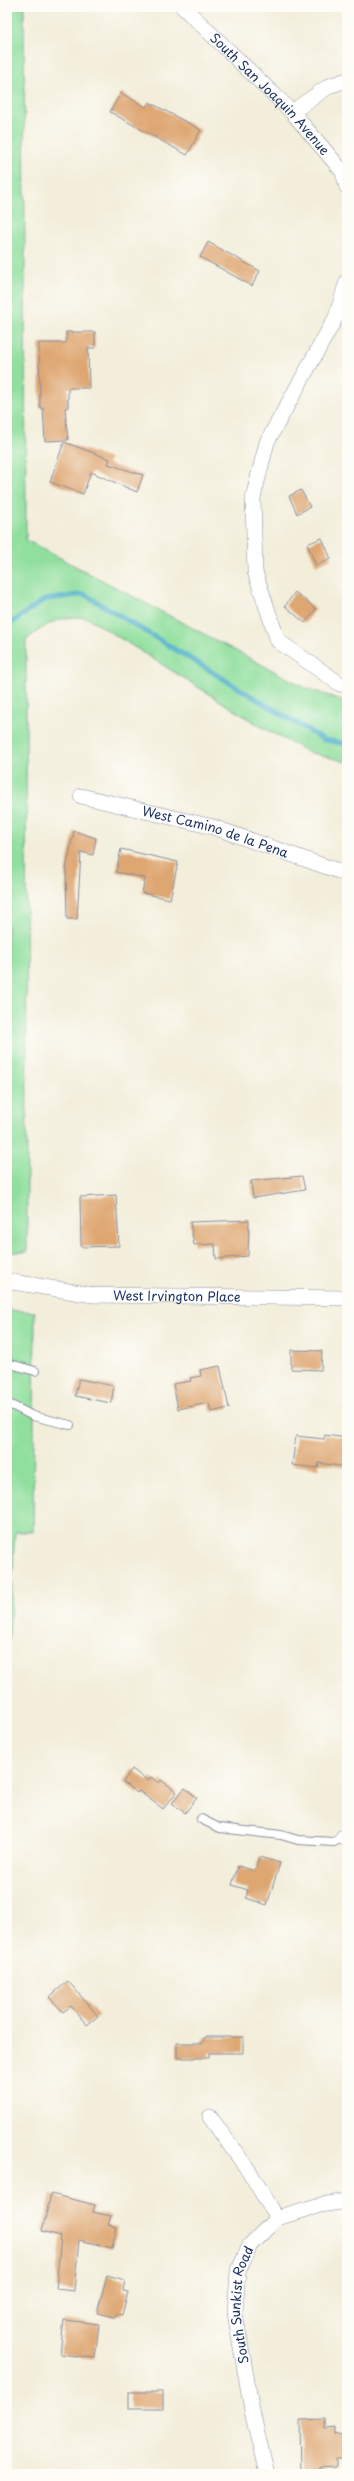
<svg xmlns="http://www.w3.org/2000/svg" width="354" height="2481" font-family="'Playpen Sans',sans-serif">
<rect width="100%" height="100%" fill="#fdfcf7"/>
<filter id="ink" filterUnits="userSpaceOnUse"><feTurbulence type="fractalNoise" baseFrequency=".025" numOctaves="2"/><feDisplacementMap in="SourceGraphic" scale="8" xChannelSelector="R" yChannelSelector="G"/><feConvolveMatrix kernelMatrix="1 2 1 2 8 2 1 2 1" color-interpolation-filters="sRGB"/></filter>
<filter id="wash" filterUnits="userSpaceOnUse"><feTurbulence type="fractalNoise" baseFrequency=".012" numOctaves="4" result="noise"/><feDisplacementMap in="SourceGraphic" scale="16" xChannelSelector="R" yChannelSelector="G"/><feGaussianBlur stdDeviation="0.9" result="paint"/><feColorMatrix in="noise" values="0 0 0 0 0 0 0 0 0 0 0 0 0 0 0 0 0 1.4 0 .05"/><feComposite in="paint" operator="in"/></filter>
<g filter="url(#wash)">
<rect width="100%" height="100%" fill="#f3eeda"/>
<g fill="#90df9d" stroke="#56877e">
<path d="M7,7H24L26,540L306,688L347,702V762L308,752L260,726L88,618C59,615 48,623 26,640L27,1252H7Z"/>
<polygon points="7,1310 35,1312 33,1532 15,1532 7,1671"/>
</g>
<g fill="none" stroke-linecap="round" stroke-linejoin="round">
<polyline stroke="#49aec8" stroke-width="5" points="7,626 44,600 84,594 324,740 347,744"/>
</g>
<g id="blocks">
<g fill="#dea671">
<polygon points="121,93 146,107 149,102 201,130 187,155 110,112"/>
<polygon points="208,242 260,271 252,286 200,257"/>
<polygon points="66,332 95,332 95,348 88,348 89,388 68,388 68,408 65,408 68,440 45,441 43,408 40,408 39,343 66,343"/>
<polygon points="64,442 110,459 108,464 143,475 137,492 91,472 83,494 50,482"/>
<polygon points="301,490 310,507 297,514 289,496"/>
<polygon points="322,538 331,559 316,565 307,544"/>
<polygon points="295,592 316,609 305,623 285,606"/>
<polygon points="74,831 96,838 93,855 81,852 77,919 67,919 66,869"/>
<polygon points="121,849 178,862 170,899 142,893 145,878 116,872"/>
<polygon points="302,1176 305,1190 253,1198 251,1181"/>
<polygon points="116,1195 119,1246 81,1247 80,1197"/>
<polygon points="249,1220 248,1256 216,1259 215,1244 194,1245 190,1222"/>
<polygon points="291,1350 322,1351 321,1370 291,1369"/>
<polygon points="220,1366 229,1408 211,1412 209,1403 178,1409 173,1384 191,1381 190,1378 201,1376 200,1370"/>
<polygon points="79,1379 114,1386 111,1403 75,1396"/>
<polygon points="325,1435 347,1438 347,1467 319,1463 318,1468 292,1465 296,1436 324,1439"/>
<polygon points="132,1769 148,1781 151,1777 159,1783 161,1780 177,1792 163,1809 139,1791 137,1793 123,1782"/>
<polygon points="185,1788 197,1798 185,1813 172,1803"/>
<polygon points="259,1857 280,1863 267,1905 246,1898 248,1890 232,1885 238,1866 255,1871"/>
<polygon points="68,1981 98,2016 87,2025 71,2006 63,2012 49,1997"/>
<polygon points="205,2037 243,2037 243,2053 209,2053 209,2058 177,2058 177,2043 203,2043"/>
<polygon points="51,2194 95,2205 93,2212 111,2216 108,2225 117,2227 112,2248 79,2240 74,2291 56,2289 61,2236 42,2231"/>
<polygon points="107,2275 125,2280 123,2291 128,2292 122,2315 116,2314 115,2317 97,2313"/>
<polygon points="64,2320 99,2324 95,2358 60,2354"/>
<rect x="129" y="2392" width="34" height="16"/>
<polygon points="325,2419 325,2429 335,2428 335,2434 342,2436 342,2458 336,2458 336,2467 320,2468 320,2474 301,2474 300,2420"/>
</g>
</g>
</g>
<g filter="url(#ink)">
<use href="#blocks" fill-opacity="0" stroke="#878e9c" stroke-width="1"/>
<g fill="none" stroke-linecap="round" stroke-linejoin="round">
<g stroke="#878e9c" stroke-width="10">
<g id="service">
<polyline points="7,1363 35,1371"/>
<polyline points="7,1403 33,1416 70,1425"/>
<polyline points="201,1819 219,1828 281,1835 298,1840 334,1842 343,1837"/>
</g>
</g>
<g stroke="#878e9c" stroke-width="16">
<g id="minor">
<path id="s1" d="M183,7L292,112L343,172L347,187"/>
<polyline points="292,112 329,86 347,80"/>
<polyline points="347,281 336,317 267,442 253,498 255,572 278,641 340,684 347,685"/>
<path id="s2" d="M81,796L213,827L347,874"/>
<path id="s3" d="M7,1281L93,1295L347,1298"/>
<polyline points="343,1837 347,1839"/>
<polyline points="210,2117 249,2171 277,2218"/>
<path id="s4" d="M267,2474L253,2416L235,2313L238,2272L250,2245L277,2218L320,2205L347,2201"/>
</g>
</g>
<use href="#service" stroke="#fff" stroke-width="8"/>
<use href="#minor" stroke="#fff" stroke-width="15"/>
</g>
</g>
<g text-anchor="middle" stroke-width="4" stroke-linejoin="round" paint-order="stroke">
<g font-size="13" fill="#1b2f5e" stroke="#fdfcf7">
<text dy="5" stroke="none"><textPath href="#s1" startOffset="123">South San Joaquin Avenue</textPath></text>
<text dy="5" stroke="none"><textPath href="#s2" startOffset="139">West Camino de la Pena</textPath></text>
<text dy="5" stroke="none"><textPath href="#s3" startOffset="171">West Irvington Place</textPath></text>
<text dy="5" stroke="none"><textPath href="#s4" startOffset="173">South Sunkist Road</textPath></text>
</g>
</g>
<rect width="354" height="2481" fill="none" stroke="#fdfcf7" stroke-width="24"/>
</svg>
